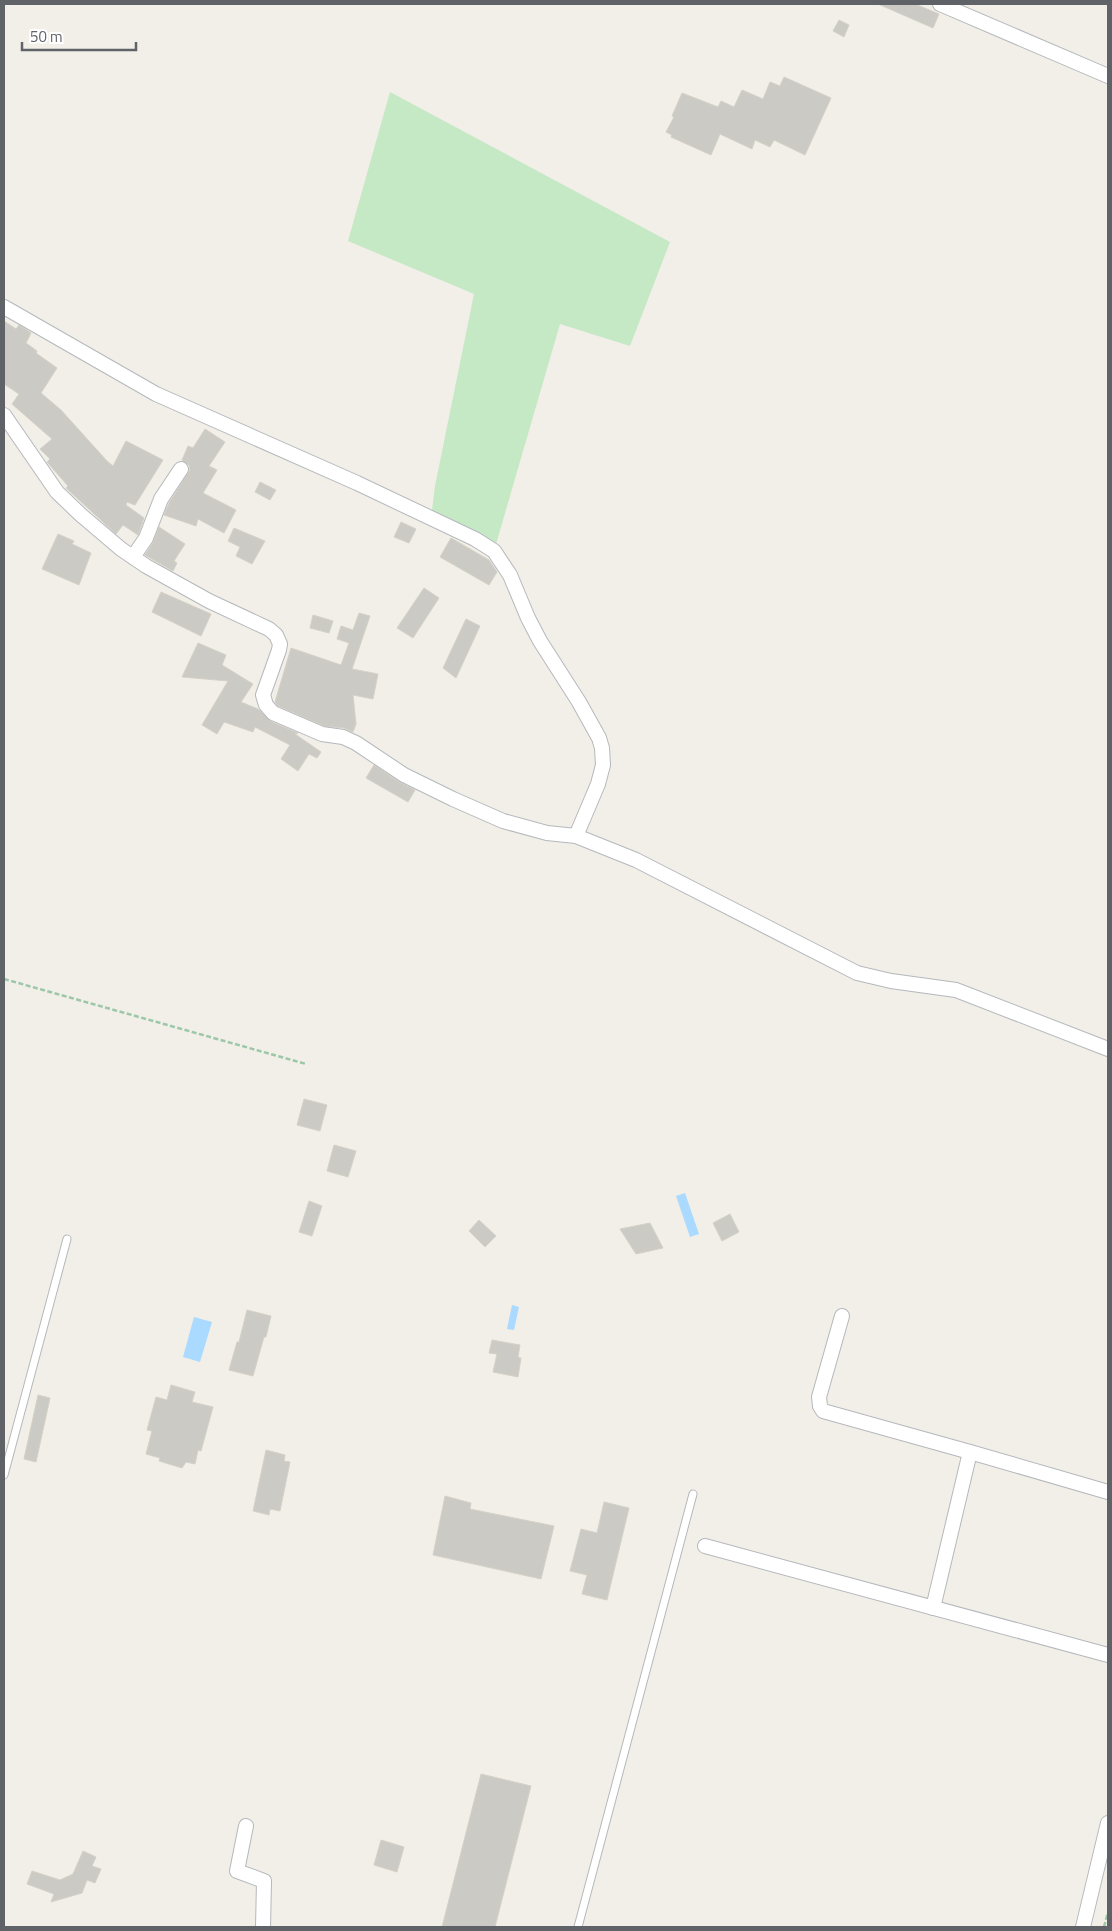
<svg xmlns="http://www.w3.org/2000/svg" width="1112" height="1931" font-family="'Titillium Web',sans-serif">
<rect width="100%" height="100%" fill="#f1efe8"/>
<polygon fill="#c5e8c5" points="390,92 670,242 630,346 560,324 494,551 431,518 435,486 474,294 348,241"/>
<g fill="#aadaff">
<polygon points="685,1193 699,1234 690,1237 676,1196"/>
<polygon points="512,1305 519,1307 514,1330 507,1329"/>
<polygon points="194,1317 212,1322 200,1362 183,1357"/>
</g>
<g fill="#cccac5" stroke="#d6d1c6">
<polygon points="878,4 915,4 939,14 933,28"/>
<polygon points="839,20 849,25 844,37 833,31"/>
<polygon points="784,77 831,98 805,155 774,140 770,147 755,140 752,149 720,134 711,155 671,137 672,135 666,132 674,117 672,116 682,93 718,107 721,101 734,107 742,90 763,99 770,82 780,86"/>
<polygon points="4,321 16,329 19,325 31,333 26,343 37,351 36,353 57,368 41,393 61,410 107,461 113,466 126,441 163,460 135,505 127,502 126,505 144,518 138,535 123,525 116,534 66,488 68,486 47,462 50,459 40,449 52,439 12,404 19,394 4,384"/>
<polygon points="205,429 225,442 209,466 217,470 203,493 236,510 224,533 198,519 196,526 164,515 169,503 190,470 189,465 182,460 188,446 193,448"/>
<polygon points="260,482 276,490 270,500 255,492"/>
<polygon points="401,522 416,529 409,543 394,537"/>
<polygon points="159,527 185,544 174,561 177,563 173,571 145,555 153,543"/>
<polygon points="234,528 265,541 252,564 236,556 240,547 228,541"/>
<polygon points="58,534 74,541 72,544 91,553 79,585 42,569"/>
<polygon points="451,538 489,560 497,572 489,585 440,557"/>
<polygon points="424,588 439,598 413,638 397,628"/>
<polygon points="161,592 211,614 201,636 152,612"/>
<polygon points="359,613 370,616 352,669 378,674 373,699 353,695 356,724 353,732 344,728 324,726 278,706 275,702 291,648 341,665 349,643 337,639 341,626 353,630"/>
<polygon points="313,615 333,621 329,633 310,628"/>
<polygon points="466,619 480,626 456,678 443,668"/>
<polygon points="198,643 226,655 222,665 253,684 241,702 258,709 270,721 298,733 295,734 321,752 317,758 309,754 298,771 281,759 290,745 255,727 253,732 224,722 217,734 202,725 228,681 182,677"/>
<polygon points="374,765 399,782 415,790 408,802 366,778"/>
<polygon points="304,1099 327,1105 320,1131 297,1125"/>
<polygon points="334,1145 356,1151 348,1177 327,1171"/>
<polygon points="309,1201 322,1206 312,1236 299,1232"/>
<polygon points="730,1214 739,1232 722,1241 713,1223"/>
<polygon points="479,1220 496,1236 485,1247 469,1231"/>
<polygon points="650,1223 663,1248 636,1254 620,1229"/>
<polygon points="247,1310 271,1316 266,1337 264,1337 253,1376 229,1370 237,1342 239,1342"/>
<polygon points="492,1340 520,1345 518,1357 521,1358 518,1377 493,1372 497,1354 489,1353"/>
<polygon points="171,1385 195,1392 192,1402 213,1407 201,1451 198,1450 195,1464 186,1462 182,1468 159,1461 160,1458 146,1454 152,1431 147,1430 156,1397 167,1400"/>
<polygon points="38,1395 50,1398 36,1462 24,1459"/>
<polygon points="266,1450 285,1455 284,1461 290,1462 280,1511 270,1509 269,1515 253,1511"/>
<polygon points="445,1496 471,1503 470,1509 554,1526 541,1579 433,1555"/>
<polygon points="604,1502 629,1508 607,1600 582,1594 587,1575 570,1571 581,1529 597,1533"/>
<polygon points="481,1774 531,1786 495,1927 442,1927"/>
<polygon points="381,1840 404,1847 397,1872 374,1865"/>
<polygon points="83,1851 96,1857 92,1866 101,1869 95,1883 87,1880 82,1893 51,1902 54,1894 27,1884 32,1871 60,1880 73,1874"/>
</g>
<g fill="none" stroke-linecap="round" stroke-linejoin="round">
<g stroke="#b5b8bc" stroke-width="9">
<g id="service">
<polyline points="4,1475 67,1239"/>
<polyline points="578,1927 693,1494"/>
</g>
</g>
<g stroke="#b5b8bc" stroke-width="16">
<g id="minor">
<polyline points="940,4 1108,76"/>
<polyline points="4,307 156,394 357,483 475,539 494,551 510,575 528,618 540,641 579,702 599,738 602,748 603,765 598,784 576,836"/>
<polyline points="4,415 57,492 81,515 121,549 146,566 209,601 269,629 276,635 280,644 279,650 263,695 266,705 273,713 322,734 343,737 356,743 404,775 453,799 503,821 547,833 576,836 636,860 857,973 891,981 956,990 1108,1049"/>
<polyline points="133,557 146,538 161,499 181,469"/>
<polyline points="842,1316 819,1397 820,1406 823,1411 970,1452"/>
<polyline points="705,1546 1108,1655"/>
<polyline points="933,1608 970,1452 1108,1492"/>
<polyline points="246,1826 237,1871 264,1881 263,1927"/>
<polyline points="1083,1927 1108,1823"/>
</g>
</g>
<g stroke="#9cc7a9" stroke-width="2.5" stroke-dasharray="5 2.5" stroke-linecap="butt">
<polyline points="4,979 306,1064"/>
<polyline points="1104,1927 1108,1912"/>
</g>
<use href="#service" stroke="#fff" stroke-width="7"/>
<use href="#minor" stroke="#fff" stroke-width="14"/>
</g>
<rect width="1112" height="1931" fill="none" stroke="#5f6368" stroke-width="10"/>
<path d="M22 42v8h114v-8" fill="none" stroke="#5f6368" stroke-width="2.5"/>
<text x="30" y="42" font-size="15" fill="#5f6368" stroke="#ffffff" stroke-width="4" paint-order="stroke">50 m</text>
</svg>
